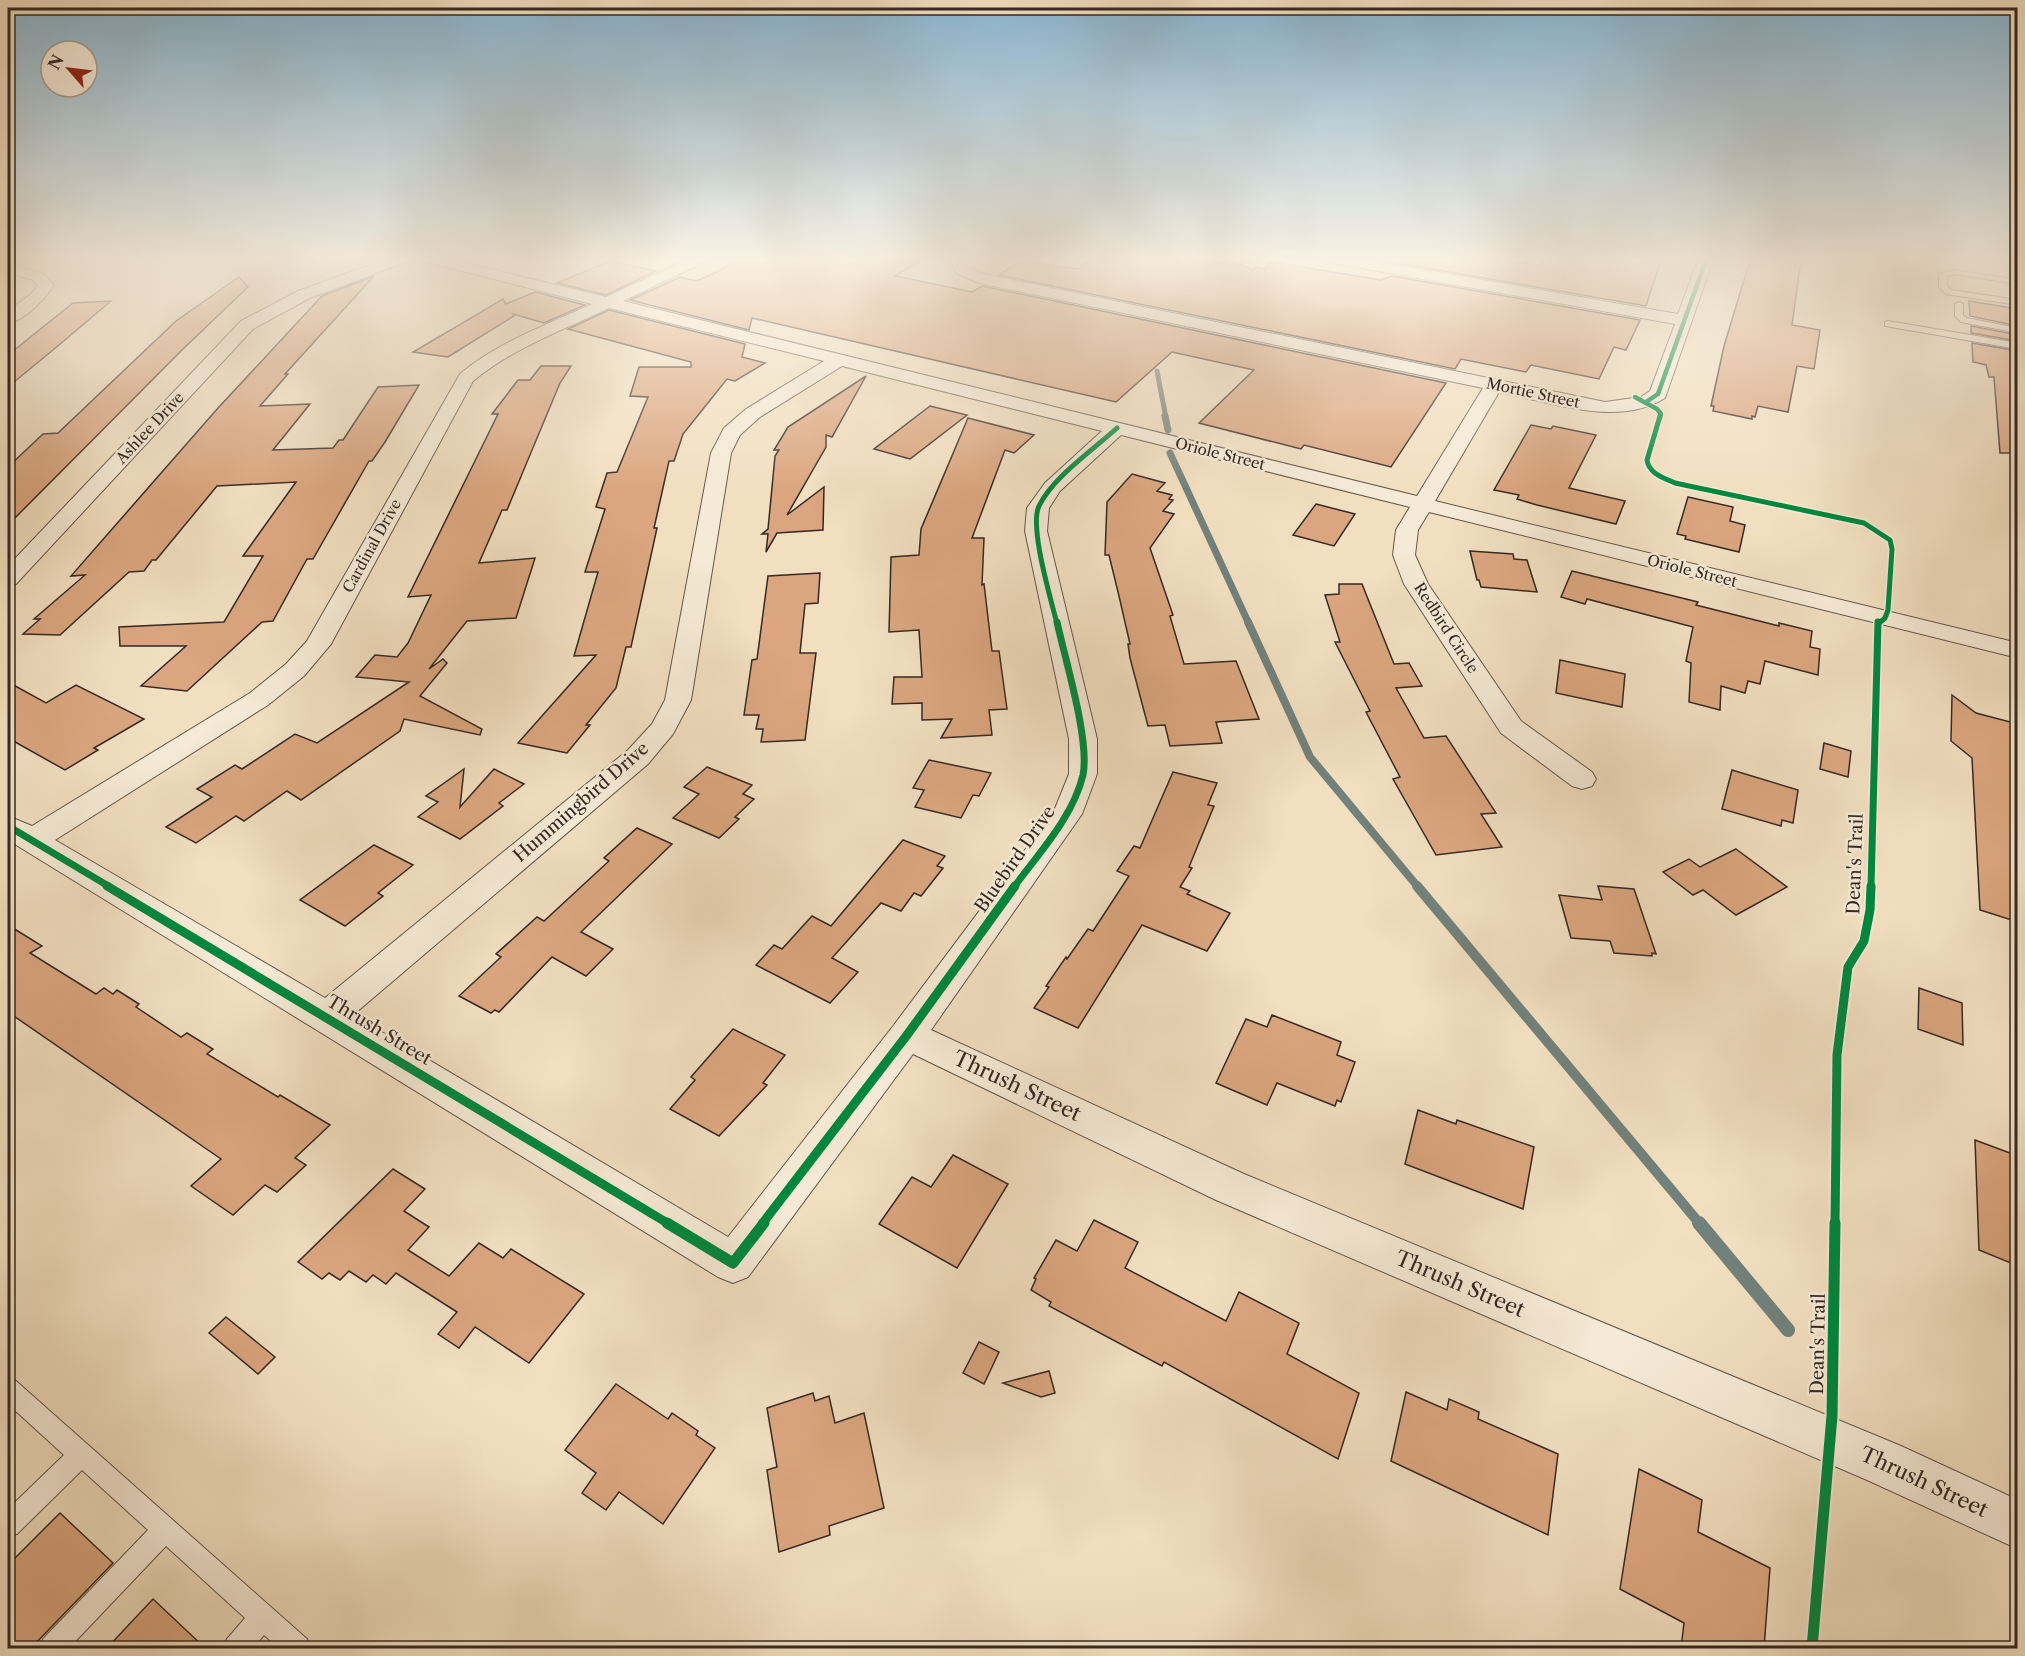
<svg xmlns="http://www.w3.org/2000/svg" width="2025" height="1656" font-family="'Libre Caslon Text',serif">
<rect width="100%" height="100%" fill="#f1dfc0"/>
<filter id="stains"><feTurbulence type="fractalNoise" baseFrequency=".00333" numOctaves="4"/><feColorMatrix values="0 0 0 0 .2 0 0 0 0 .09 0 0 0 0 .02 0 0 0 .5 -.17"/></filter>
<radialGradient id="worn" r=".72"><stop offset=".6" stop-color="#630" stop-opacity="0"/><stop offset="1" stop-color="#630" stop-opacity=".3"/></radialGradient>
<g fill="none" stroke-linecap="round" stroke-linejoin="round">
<polyline stroke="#72817b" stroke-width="5" points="1157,371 1166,418"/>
<g stroke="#72817b" stroke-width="7">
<polyline points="1165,416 1168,430"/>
<polyline points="1170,453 1249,624"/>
</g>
<polyline stroke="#72817b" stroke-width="8" points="1248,622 1310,757 1418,887"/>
<polyline stroke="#72817b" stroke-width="10" points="1417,886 1700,1224"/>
<polyline stroke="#72817b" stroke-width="14" points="1699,1223 1788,1330"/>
</g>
<g fill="#dba67f" stroke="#352924" stroke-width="1.5">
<polygon points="748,257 926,257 895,276 972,292 982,286 1446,383 1391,467 1304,445 1301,449 1199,423 1254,370 1172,352 1116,402 752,318 749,330 630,300 680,277 697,281"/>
<polygon points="1094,257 1223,257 1253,270 1257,267 1265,269 1272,262 1381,280 1392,276 1640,320 1626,350 1614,347 1599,379 1531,365 1526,372 1461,359 1455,369 999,275 1020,261 1079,269"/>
<polygon points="1410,257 1485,257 1542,266 1543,257 1662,257 1646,306 1403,264"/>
<polygon points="1751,257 1801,259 1792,325 1820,330 1814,369 1797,366 1788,412 1758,406 1755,417 1752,416 1752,419 1713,411 1714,406 1711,406 1724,346"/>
<polygon points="610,261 656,271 606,295 557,283"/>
<polygon points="374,276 285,374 288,374 260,406 310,404 273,450 333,448 339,440 343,440 378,387 419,385 385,442 372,461 369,461 313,559 307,559 273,621 262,622 187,691 141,686 186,646 120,646 119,627 224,622 263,556 243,556 296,482 217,486 156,560 152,560 144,571 129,572 60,635 23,634 40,619 34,619 85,575 71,576 218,408 322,296"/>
<polygon points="239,277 248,287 181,351 8,525 8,467 43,434 58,433 176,321"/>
<polygon points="535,292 585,305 544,323 513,314 514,316 448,357 413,352 503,299 506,304"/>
<polygon points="111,301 59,345 8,387 8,355 73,303"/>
<polygon points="1969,301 2018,309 2018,326 1970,316"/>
<polygon points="609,310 745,344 742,357 765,363 735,381 727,379 683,434 674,461 669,461 654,528 657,528 631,647 626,647 616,688 586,725 590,725 567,753 518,743 596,655 574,656 598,572 585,572 605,509 596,507 607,473 617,472 648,397 630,396 639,367 691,367 691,362 568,329"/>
<polygon points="1971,326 2018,335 2018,341 1971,333"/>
<polygon points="1972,343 2018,351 2018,453 2000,453 1994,377 1989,377 1986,365 1973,362"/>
<polygon points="541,366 571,366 560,383 507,510 502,510 479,563 535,558 516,618 467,621 429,669 443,659 447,663 420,696 482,729 480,735 404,719 400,731 301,800 287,791 244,821 236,816 196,843 166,827 212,797 197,789 235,765 242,769 295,734 317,743 409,682 356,677 375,655 397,657 408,643 431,595 408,597 498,414 492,414 518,380 530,380"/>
<polygon points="866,376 832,437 826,435 826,447 787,515 824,487 823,530 777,533 766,552 768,534 762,534 768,529 775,456 779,450 774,450 788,427"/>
<polygon points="930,406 967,415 910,459 874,449"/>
<polygon points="968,418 1034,435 1014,453 1005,450 972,538 984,538 982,585 984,584 992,651 999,651 1007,709 989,710 992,735 941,738 952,719 922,720 922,703 892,704 894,677 922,677 919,630 889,632 891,557 919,555 921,529"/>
<polygon points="1531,425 1551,429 1553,426 1596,435 1569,488 1625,501 1616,524 1537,505 1517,499 1519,495 1494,490"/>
<polygon points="1132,474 1165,483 1157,491 1172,495 1169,499 1173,500 1163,511 1174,514 1150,548 1173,615 1170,616 1184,664 1236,661 1259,719 1216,722 1222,743 1170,746 1165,725 1148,726 1130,658 1128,644 1130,644 1119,596 1109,555 1105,555 1107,502"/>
<polygon points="1688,497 1733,507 1730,521 1745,525 1739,552 1685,539 1686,536 1677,534"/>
<polygon points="1316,504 1355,514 1334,546 1293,535"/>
<polygon points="1470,551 1513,554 1514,559 1527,560 1537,592 1481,587 1479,580 1477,580"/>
<polygon points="1572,571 1698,602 1696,605 1779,626 1779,623 1812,631 1810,647 1820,649 1818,675 1765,661 1760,684 1748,681 1745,693 1721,686 1720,710 1689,702 1691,663 1686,661 1693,627 1587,599 1585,604 1561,597"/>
<polygon points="820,573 818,603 805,604 800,653 816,653 805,740 761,742 763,729 756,729 759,715 744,715 752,660 757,659 768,576"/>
<polygon points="1339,584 1362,584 1394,664 1409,663 1422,686 1396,688 1424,738 1446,736 1496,813 1481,814 1502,847 1436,855 1393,779 1400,777 1366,712 1370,711 1335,642 1340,642 1325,595 1339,594"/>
<polygon points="1560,660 1625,674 1622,707 1556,693"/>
<polygon points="8,682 46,703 76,685 144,719 94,748 98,750 65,770 8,738"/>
<polygon points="1952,695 1976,713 2018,724 2018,922 1980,910 1972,758 1951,741"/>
<polygon points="1824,743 1851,751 1848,777 1820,769"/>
<polygon points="929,760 991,773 979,796 973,795 961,818 915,807 924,790 913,788"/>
<polygon points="707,767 752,785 743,794 754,799 735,817 739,819 719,838 673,818 699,794 684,787"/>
<polygon points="464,769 460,807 494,769 524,784 499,803 503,806 460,839 418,817 438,802 426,796"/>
<polygon points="1732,770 1798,790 1793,823 1782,820 1781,826 1722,809"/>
<polygon points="1173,772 1217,783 1208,805 1214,806 1189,867 1192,868 1180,887 1190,891 1187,894 1230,913 1207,951 1142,925 1078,1028 1034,1008 1049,987 1046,986 1066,957 1067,959 1088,929 1093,931 1129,876 1117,871 1134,846 1140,848"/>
<polygon points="637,828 672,844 581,932 613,949 586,976 552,957 499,1012 495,1010 491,1013 459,996 501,957 496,954 537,917 544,921 609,861 604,858"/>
<polygon points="903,840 945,856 937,866 943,868 921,896 914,893 901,911 881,903 832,958 858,972 830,1003 756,965 774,945 782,949 812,916 831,926"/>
<polygon points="374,845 413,865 378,893 383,896 345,926 300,900"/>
<polygon points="1736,849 1787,887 1736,915 1703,890 1693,895 1663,872 1689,859 1700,867"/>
<polygon points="1598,886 1634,889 1656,954 1652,953 1652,956 1614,953 1610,941 1571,938 1559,895 1602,900"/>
<polygon points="8,925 42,946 30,953 96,994 104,988 113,994 117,990 139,1004 136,1007 181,1037 187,1033 213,1049 207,1054 278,1097 280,1095 330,1125 295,1158 306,1165 277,1192 265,1185 233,1215 191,1186 221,1159 8,1012"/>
<polygon points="1919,988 1962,1003 1963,1045 1918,1029"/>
<polygon points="1272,1015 1341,1042 1337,1055 1355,1062 1341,1102 1337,1100 1335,1106 1277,1083 1267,1105 1216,1083 1246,1019 1267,1027"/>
<polygon points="733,1029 785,1055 763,1083 767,1085 719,1136 670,1109 695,1080 691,1077"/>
<polygon points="1418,1110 1456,1124 1457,1120 1534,1147 1523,1209 1405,1164"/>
<polygon points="1975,1140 2018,1156 2018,1266 1979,1250"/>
<polygon points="953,1155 1008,1184 957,1268 879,1224 912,1177 931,1187"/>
<polygon points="393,1169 425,1189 404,1211 429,1227 408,1250 449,1276 479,1243 503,1258 511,1249 584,1294 529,1363 475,1327 459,1348 438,1334 457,1312 396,1273 386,1284 373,1275 366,1282 349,1271 340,1280 329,1273 322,1279 298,1262"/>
<polygon points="1094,1220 1138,1242 1125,1268 1226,1321 1239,1292 1299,1323 1287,1354 1359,1393 1338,1459 1164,1362 1162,1366 1049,1306 1051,1302 1031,1290 1036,1279 1034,1278 1056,1240 1077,1251"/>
<polygon points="226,1317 275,1357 258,1374 209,1333"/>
<polygon points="979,1342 999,1352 984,1384 963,1373"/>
<polygon points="1049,1371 1055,1393 1041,1397 1003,1383"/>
<polygon points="616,1384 668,1419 672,1413 698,1431 696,1435 715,1448 663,1524 619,1492 606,1510 582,1493 596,1473 565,1450"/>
<polygon points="1406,1392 1447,1410 1449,1399 1479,1412 1478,1419 1558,1454 1548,1535 1391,1461"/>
<polygon points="813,1393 815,1401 829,1396 835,1423 864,1413 884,1508 829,1526 830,1535 779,1552 767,1470 777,1467 767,1408"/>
<polygon points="1639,1469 1702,1500 1698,1532 1770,1568 1764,1648 1681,1648 1684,1623 1620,1589"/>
<polygon points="60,1513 113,1563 31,1648 8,1648 8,1565"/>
<polygon points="153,1599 205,1648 107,1648"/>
</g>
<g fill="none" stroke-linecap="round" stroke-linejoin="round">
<g stroke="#64564b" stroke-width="2">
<g id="service">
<polygon points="1954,270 2018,280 2018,284 1954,274 1947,276 1947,286 1951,290 2018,300 2018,305 1946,294 1939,287 1939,274"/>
<polygon points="1959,302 1963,304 1963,315 1967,318 2018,328 2018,333 1961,322 1955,316 1955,304"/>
<polygon points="1888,321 2018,343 2018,349 1885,326 1885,322"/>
<polygon points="8,1378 16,1381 307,1639 311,1648 279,1648 264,1635 253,1648 223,1648 227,1639 245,1618 166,1546 69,1648 39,1648 43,1639 148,1530 82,1470 17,1534 8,1537 8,1509 64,1455 8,1404"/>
</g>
</g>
<g stroke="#64564b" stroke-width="2">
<g id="minor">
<polygon points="393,257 414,257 411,260 310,298 253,329 16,584 8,586 8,566 241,321 298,291"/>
<path d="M416,257H440L606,297L693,257H711L709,260L623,301L1417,496L1483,388L979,283L958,274L955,271L961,260L966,257H983L971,269L983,274L1605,402L1641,397L1650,391L1675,324L1327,262L1319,257H1351L1678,314L1699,257H1714L1665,398C1619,428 1549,402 1499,392L1435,501L2018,643V658L1429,512L1418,530L1415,555L1428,584L1521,721L1592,772L1596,779L1592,786L1582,789L1572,786L1501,733L1404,584L1393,555L1396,530L1410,507L1121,435L1060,491L1049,508L1047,531L1097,739V774L1082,814L931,1030L1244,1174L1901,1446L2018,1500V1549L1867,1480L1216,1200L913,1054L748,1277L733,1283L718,1277L8,840V816L32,826L250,693L286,664L307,641L460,374C498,342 547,325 592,304L418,260ZM609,308L824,361L746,409L724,428L711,453L665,700L652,724L628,750L325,998L55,840L268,705L304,676L331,644L473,381C513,348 563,330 609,308ZM842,366L1102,431L1045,483L1027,508L1025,531L1069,739V774L1054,811L894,1025L728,1237L353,1015L648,764L673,734L691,700L731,453L740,435L760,417Z"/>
<path d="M8,263L43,274L54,285C44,300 26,319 8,324V311L31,294L38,285L33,280L8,273Z"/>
</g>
</g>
<use href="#service" fill="#f6ead6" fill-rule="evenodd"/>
<use href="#minor" fill="#f6ead6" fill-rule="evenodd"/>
<g stroke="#f6ead6" stroke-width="7">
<g id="cycleway-far4">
<polyline points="1635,397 1657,409 1661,414 1660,418"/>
<polyline points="1646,402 1658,394 1707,257"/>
</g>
</g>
<g stroke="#f6ead6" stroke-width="8">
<g id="cycleway-far3">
<path d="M1660,416L1647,460C1649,474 1664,478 1675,483L1864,523L1890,540L1892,549L1888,610L1885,618L1878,624"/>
<path d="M1057,624C1051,599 1029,527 1039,506C1053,477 1093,450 1117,428"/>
</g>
</g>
<g stroke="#f6ead6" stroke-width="10">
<g id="cycleway-far2">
<polyline points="8,826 110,887"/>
<path d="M1014,887C1039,853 1073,817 1083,775C1090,740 1065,659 1057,622"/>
<polyline points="1871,887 1878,622"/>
</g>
</g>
<g stroke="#f6ead6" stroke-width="13">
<g id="cycleway-far1">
<polyline points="107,886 669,1224"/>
<polyline points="762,1224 907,1035 1015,886"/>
<polyline points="1835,1224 1837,1055 1848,967 1864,941 1870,910 1871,886"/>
</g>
</g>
<g stroke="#f6ead6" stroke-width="15">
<g id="cycleway">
<polyline points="667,1223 733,1263 764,1223"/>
<polyline points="1812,1648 1832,1416 1835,1223"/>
</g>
</g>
<use href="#cycleway-far4" stroke="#00873e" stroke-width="4.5"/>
<use href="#cycleway-far3" stroke="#00873e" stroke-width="5"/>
<use href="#cycleway-far2" stroke="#00873e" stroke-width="7"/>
<use href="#cycleway-far1" stroke="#00873e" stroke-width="9"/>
<use href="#cycleway" stroke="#00873e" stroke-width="11"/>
</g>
<linearGradient id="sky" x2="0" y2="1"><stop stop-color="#89b7d4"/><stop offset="0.53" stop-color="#f9f1e3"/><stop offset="1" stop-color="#f9f1e3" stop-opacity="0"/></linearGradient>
<rect width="2025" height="489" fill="url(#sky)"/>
<g text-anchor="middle" stroke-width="5" stroke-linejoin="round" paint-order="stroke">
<g font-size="15" fill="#352924" stroke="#f6ead6">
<text transform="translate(1533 393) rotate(12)" y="5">Mortie Street</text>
<text transform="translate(150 428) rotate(-47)" y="5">Ashlee Drive</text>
<text transform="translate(1220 454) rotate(14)" y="5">Oriole Street</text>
<text transform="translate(372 546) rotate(-61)" y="5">Cardinal Drive</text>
<text transform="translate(1692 571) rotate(14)" y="5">Oriole Street</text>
<text transform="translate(1446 628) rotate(57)" y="5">Redbird Circle</text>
</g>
<g font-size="18" fill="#352924" stroke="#f6ead6">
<text transform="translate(581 802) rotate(-41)" y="6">Hummingbird Drive</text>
<text transform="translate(1015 859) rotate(-55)" y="6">Bluebird Drive</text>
<text transform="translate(1855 864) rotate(-88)" y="6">Dean's Trail</text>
<text transform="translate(379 1030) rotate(31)" y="6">Thrush Street</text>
<text transform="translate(1818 1344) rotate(-89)" y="6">Dean's Trail</text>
</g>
<g font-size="21" fill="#352924" stroke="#f6ead6">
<text transform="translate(1017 1086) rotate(25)" y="7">Thrush Street</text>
<text transform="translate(1460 1284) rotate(23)" y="7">Thrush Street</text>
<text transform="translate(1924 1482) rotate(25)" y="7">Thrush Street</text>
</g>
</g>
<rect width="2025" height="1656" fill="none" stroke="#f1dfc0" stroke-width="30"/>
<rect x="9" y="9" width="2007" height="1638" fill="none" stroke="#352924" stroke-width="3"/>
<rect x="15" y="15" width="1995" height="1626" fill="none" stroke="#352924" stroke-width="1.5"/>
<g transform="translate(69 69) rotate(298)"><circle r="28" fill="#f6ead6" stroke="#a99d8f" stroke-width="1.5"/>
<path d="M0-4.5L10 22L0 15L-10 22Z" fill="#8f2418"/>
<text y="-9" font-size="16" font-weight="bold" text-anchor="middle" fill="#352924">N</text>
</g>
<rect width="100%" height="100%" filter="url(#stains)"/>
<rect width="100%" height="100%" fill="url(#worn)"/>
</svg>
